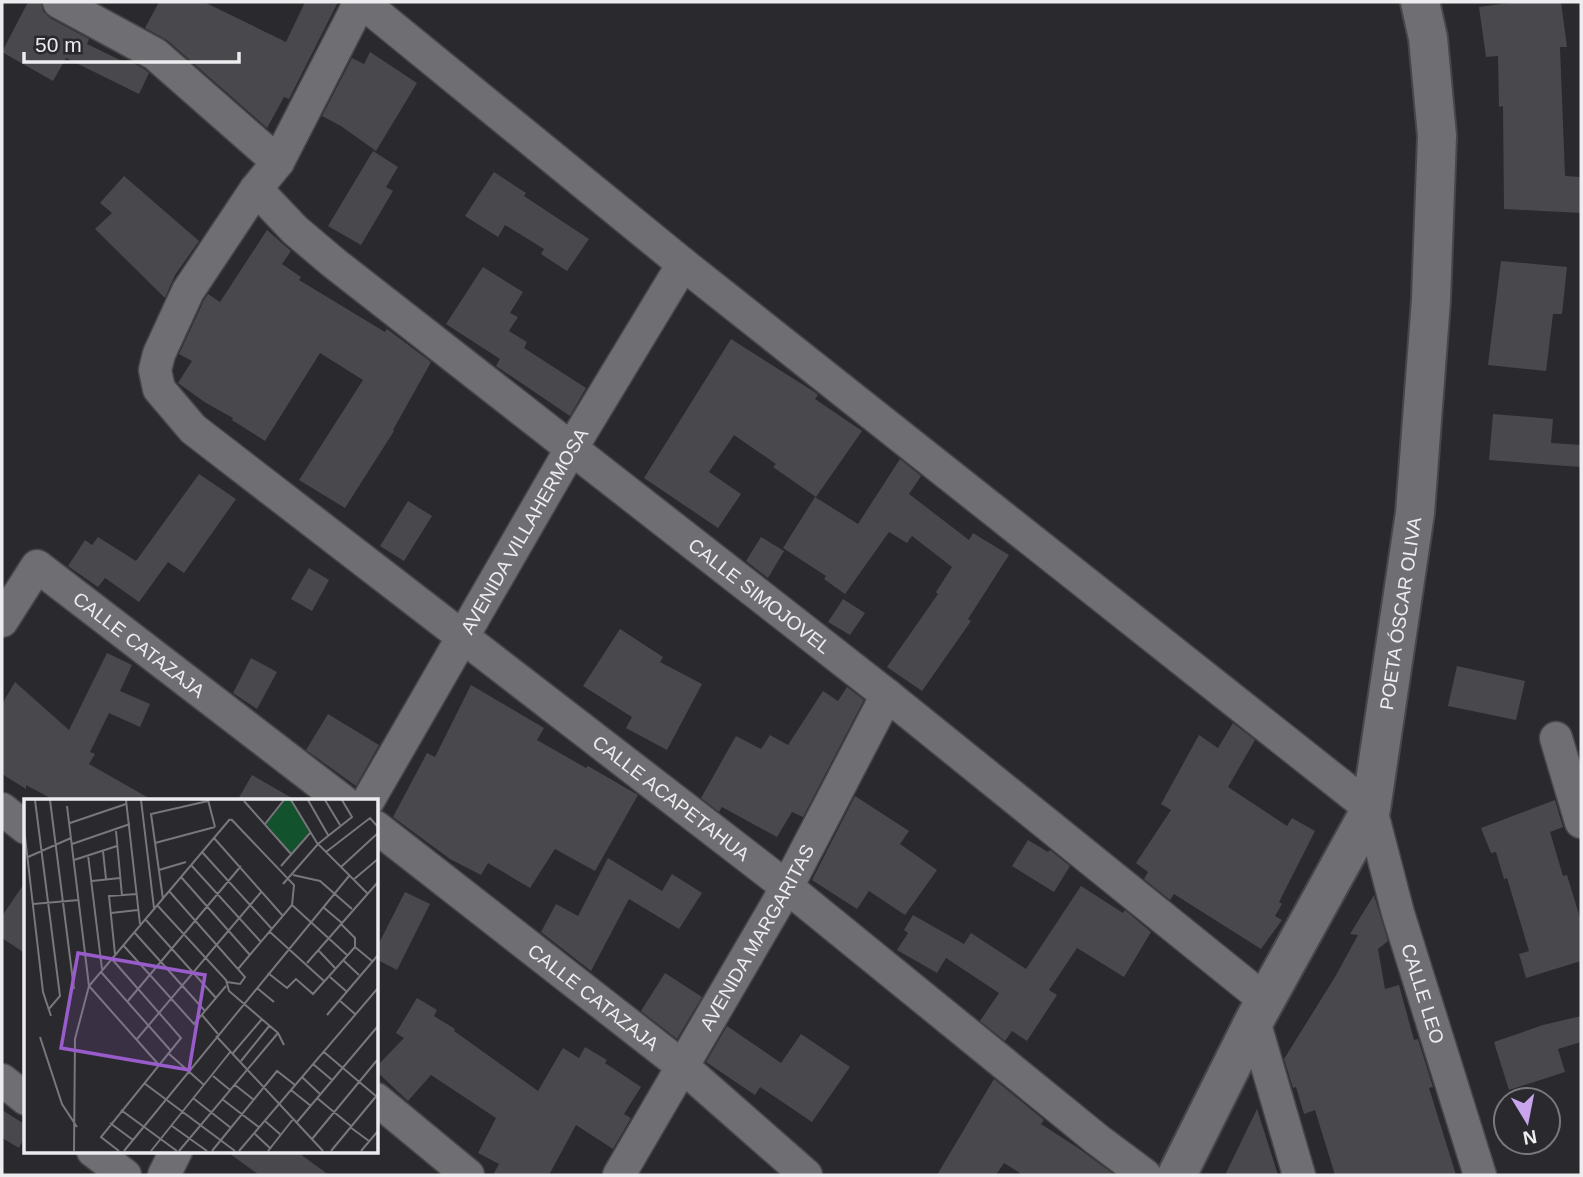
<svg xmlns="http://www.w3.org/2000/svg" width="1583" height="1177" font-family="Arial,sans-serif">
<rect width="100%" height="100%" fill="#2a292d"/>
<g fill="#49494d">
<polygon points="28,2 41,2 43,11 50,18 89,39 87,44 126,63 128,60 144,69 149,73 139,94 66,58 53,81 2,52"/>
<polygon points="159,2 204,2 286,42 305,2 338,2 289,99 284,97 267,128 167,40 145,28"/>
<polygon points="1516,2 1561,2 1567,47 1560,47 1565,176 1581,177 1581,213 1504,209 1503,106 1499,107 1498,56 1486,57 1479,7"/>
<polygon points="370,52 417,83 376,151 341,126 322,116 352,58 364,64"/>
<polygon points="373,151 398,167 386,187 393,191 361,245 328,226"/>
<polygon points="494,172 526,193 524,196 589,239 567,271 541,254 544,249 505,225 498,237 465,216"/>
<polygon points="124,176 199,241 175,275 165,298 95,229 112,213 100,203"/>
<polygon points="267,230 291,251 282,264 301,277 299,280 385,332 387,329 431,362 393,430 394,431 345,508 299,480 363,380 320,353 265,441 232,420 233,418 206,403 178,383 192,361 179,354 204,300 208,294 220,302"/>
<polygon points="1501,261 1567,267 1562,314 1553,314 1546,371 1488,365"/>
<polygon points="483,267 523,292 510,313 518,317 509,331 527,342 524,348 586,388 570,416 496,366 500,359 446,324"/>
<polygon points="731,339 816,393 818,395 815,399 862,431 816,497 773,467 776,464 734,435 709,472 741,494 718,528 644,478"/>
<polygon points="1493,414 1553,419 1551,443 1581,445 1581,467 1489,460"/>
<polygon points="900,459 921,476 909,494 969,540 973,533 1009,555 968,619 971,621 922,691 887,667 938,594 936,592 952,567 912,536 907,543 889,532 845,594 824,579 826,576 783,548 815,497 858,524"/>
<polygon points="199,474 236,499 184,573 168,562 139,602 105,578 98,587 68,566 85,540 92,545 98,537 136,561"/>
<polygon points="408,501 432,516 404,561 380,546"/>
<polygon points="761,537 784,551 768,578 746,561"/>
<polygon points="309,568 329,580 312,611 291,599"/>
<polygon points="843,599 865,613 850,635 828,622"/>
<polygon points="620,629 663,657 660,662 702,684 667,750 626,728 632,717 583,686"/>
<polygon points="107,653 132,665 120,691 150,704 140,727 109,713 90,752 95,754 89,764 154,801 56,801 26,785 26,789 2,774 2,704 15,682 69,730"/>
<polygon points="251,658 277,672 257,709 233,693"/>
<polygon points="1457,666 1525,681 1516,720 1448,706"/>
<polygon points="471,685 544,728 537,740 586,768 588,766 638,795 595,871 555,849 530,888 488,863 481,875 450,859 393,817 427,753 435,757"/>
<polygon points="847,687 864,700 803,817 792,812 777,837 722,807 719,812 701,798 736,736 761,749 770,735 788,745 823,691 838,701"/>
<polygon points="328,714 379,745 356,786 306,750"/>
<polygon points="1233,723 1255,740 1228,787 1287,826 1292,818 1315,831 1279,902 1282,904 1275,916 1282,920 1261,949 1174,894 1170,900 1144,879 1148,872 1136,863 1171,810 1161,804 1199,735 1218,748"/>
<polygon points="252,775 297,801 237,801"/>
<polygon points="855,796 909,831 900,844 937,870 905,915 869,891 857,909 812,880"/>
<polygon points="1555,800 1563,827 1550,832 1563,876 1567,875 1581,921 1581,961 1526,978 1519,954 1529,951 1507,878 1504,879 1496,852 1491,853 1481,828"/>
<polygon points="1028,840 1048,852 1050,850 1070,866 1054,892 1012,866"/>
<polygon points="608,858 662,891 672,874 702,893 679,929 629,899 591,971 541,932 556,904 578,916"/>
<polygon points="26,881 26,954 2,938 2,916"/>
<polygon points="1081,886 1123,913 1125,910 1151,932 1124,977 1077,948 1049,990 1057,995 1027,1041 1012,1031 1005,1041 980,1021 999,993 946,958 937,973 897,950 908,933 904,930 913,915 964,944 971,933 1026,969"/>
<polygon points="405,892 430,904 397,970 376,959 376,949"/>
<polygon points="1374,895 1388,941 1378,949 1385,989 1399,985 1414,1040 1418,1039 1433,1087 1429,1088 1456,1175 1335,1175 1315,1110 1304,1114 1296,1087 1293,1088 1284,1059 1335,977 1358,935 1350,934"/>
<polygon points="665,973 702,997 677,1039 641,1011"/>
<polygon points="417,998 437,1010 434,1016 455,1029 454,1031 538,1091 563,1048 579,1058 585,1047 607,1060 605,1063 641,1087 624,1114 631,1118 613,1149 576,1125 549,1175 493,1175 499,1164 478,1153 496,1118 431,1075 408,1101 376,1071 376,1067 404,1038 396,1033"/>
<polygon points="1581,1016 1581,1042 1558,1049 1565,1072 1509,1090 1494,1042 1543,1025"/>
<polygon points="727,1026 781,1063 801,1034 850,1067 812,1122 760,1087 755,1095 706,1062"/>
<polygon points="994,1079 1044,1120 1041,1124 1078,1148 1115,1175 1023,1175 1004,1163 996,1175 937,1175"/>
<polygon points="1257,1109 1278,1175 1225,1175"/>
<polygon points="2,1110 26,1125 26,1135 19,1148 2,1138"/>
<polygon points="226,1151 296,1151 329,1175 259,1175"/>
</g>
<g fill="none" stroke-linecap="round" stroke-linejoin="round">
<g stroke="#474749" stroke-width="35">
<g id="street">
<polyline points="59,2 155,54 278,162"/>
<path id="s1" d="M360,2L278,162L256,189L188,291L159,354L155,370L159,389L193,429L787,887L1098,1140L1145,1175"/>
<path id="s2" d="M362,2L683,264L1371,809L1398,913L1480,1175"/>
<path id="s3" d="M256,189L295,230L334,263L887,695L1265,1000"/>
<path id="s4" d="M2,621L37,566L343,801"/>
<polyline points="1556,738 1581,822"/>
<path id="s5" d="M368,801L571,449L683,264"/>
<polyline points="2,809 26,828"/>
<path id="s6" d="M376,827L682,1066L806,1175"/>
<polyline points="1254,1021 1299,1175"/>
<polyline points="2,1080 26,1099"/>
<polyline points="376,1099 468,1175"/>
<polyline points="93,1151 125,1175"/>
<polyline points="164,1175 176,1151"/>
<path id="s7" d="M619,1175L787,887L887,695"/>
</g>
</g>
<g stroke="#474749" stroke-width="42">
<g id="secondary">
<path id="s8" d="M1177,1175L1254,1021L1371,809L1415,513L1431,300L1437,136L1428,38L1420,2"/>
</g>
</g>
<use href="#street" stroke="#6f6e72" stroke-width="32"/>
<use href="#secondary" stroke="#6f6e72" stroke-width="38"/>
</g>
<g text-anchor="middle" stroke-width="6" stroke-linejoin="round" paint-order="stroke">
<g font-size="19" fill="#ededef" stroke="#2a292d">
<text dy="7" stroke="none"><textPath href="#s5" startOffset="312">AVENIDA VILLAHERMOSA</textPath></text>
<text dy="7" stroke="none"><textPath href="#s3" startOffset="648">CALLE SIMOJOVEL</textPath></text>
<text dy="7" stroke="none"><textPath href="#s8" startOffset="612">POETA ÓSCAR OLIVA</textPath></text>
<text dy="7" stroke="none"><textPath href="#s4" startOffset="194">CALLE CATAZAJA</textPath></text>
<text dy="7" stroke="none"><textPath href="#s1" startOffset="1099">CALLE ACAPETAHUA</textPath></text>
<text dy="7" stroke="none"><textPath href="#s7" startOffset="275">AVENIDA MARGARITAS</textPath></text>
<text dy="7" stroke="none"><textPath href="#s2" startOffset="1484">CALLE LEO</textPath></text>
<text dy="7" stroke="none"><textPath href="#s6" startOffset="276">CALLE CATAZAJA</textPath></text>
</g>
</g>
<g transform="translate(24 799)">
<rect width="354" height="354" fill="#2a292d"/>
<path d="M261,1H266L285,33L267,54L242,25Z" fill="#12522d"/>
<path fill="none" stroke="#78777b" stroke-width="2" d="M11,1L36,197L24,211M26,1L50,190M102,1L116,125M117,1L130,109M184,1L191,28M267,1L293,44L343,94M284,1L304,36M301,1L316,26M220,2L267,55M43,7L65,187L135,266M207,20L270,86L268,106L214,170M46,24L102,5M241,25L260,1M0,29L19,193L27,217M92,32L98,97M190,39L259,117M131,44L191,28M48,45L106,25M79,52L82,80M178,53L248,130M302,53L346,19L354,28M64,56L78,170M4,58L47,39M50,61L93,47M167,66L237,143M257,67L286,34M317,68L354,34M135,71L162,63M269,76L296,82L328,110M157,78L226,156M329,81L354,60M68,82L96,79M259,85L294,45L328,18L318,1M145,92L221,178L216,185L203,183M139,100L127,15L184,2M9,105L55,101M133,106L202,181L205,192L254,234L260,246M268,106L323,156M299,108L318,124M87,114L114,111M121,120L192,199M317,125L331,139V148L348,162M110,133L181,212M246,133L300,182M99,146L170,225L202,187M295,152L312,170M91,155L85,97L113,95M87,159L157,239L77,338L95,352M319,161L335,176M283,164L354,83M77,173L147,252M244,174L263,189L272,180L289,195L331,148M306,178L322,192M233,189L250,203M315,201L331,215M103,203L217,67M178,216L194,235M303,216L354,156M192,237L299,352M16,238L38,305L53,328M113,240L238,92M300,253L353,298M144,254L180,286M209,254L238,220M217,262L246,226M289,265L308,281M189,277L206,291M278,278L296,295M120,284L211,352M211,286L230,301M267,291L287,307M169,299L207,329M293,299L327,327M198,300L236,329M97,311L153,352M241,322L257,336M273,323L354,227M86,324L109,341M148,327L183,352M326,328L345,342M231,335L247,350M288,340L354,260M50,352L51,240L65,187L206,20M100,352L325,77M127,352L207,252M155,352L254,234M188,352L253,272L271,286M215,352L354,189M244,352L270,319M307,352L354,295M337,352L354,332"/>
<path fill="#985ccb" fill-opacity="0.15" stroke="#985ccb" stroke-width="3.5" d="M54,154L181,176L165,271L37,249Z"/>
<rect width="354" height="354" fill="none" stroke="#ededef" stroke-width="3.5"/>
</g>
<rect width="1583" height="1177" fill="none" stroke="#ededef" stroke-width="7"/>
<g transform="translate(1527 1121) rotate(170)"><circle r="33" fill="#2a292d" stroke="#78777b" stroke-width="2"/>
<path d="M0-5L12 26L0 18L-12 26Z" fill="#c9a5ee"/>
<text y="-10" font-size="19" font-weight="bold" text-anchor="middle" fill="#ededef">N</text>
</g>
<path d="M24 52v10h215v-10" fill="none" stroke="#ededef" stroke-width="3.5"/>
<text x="35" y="52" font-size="21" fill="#ededef" stroke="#2a292d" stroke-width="5" paint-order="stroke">50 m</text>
</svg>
